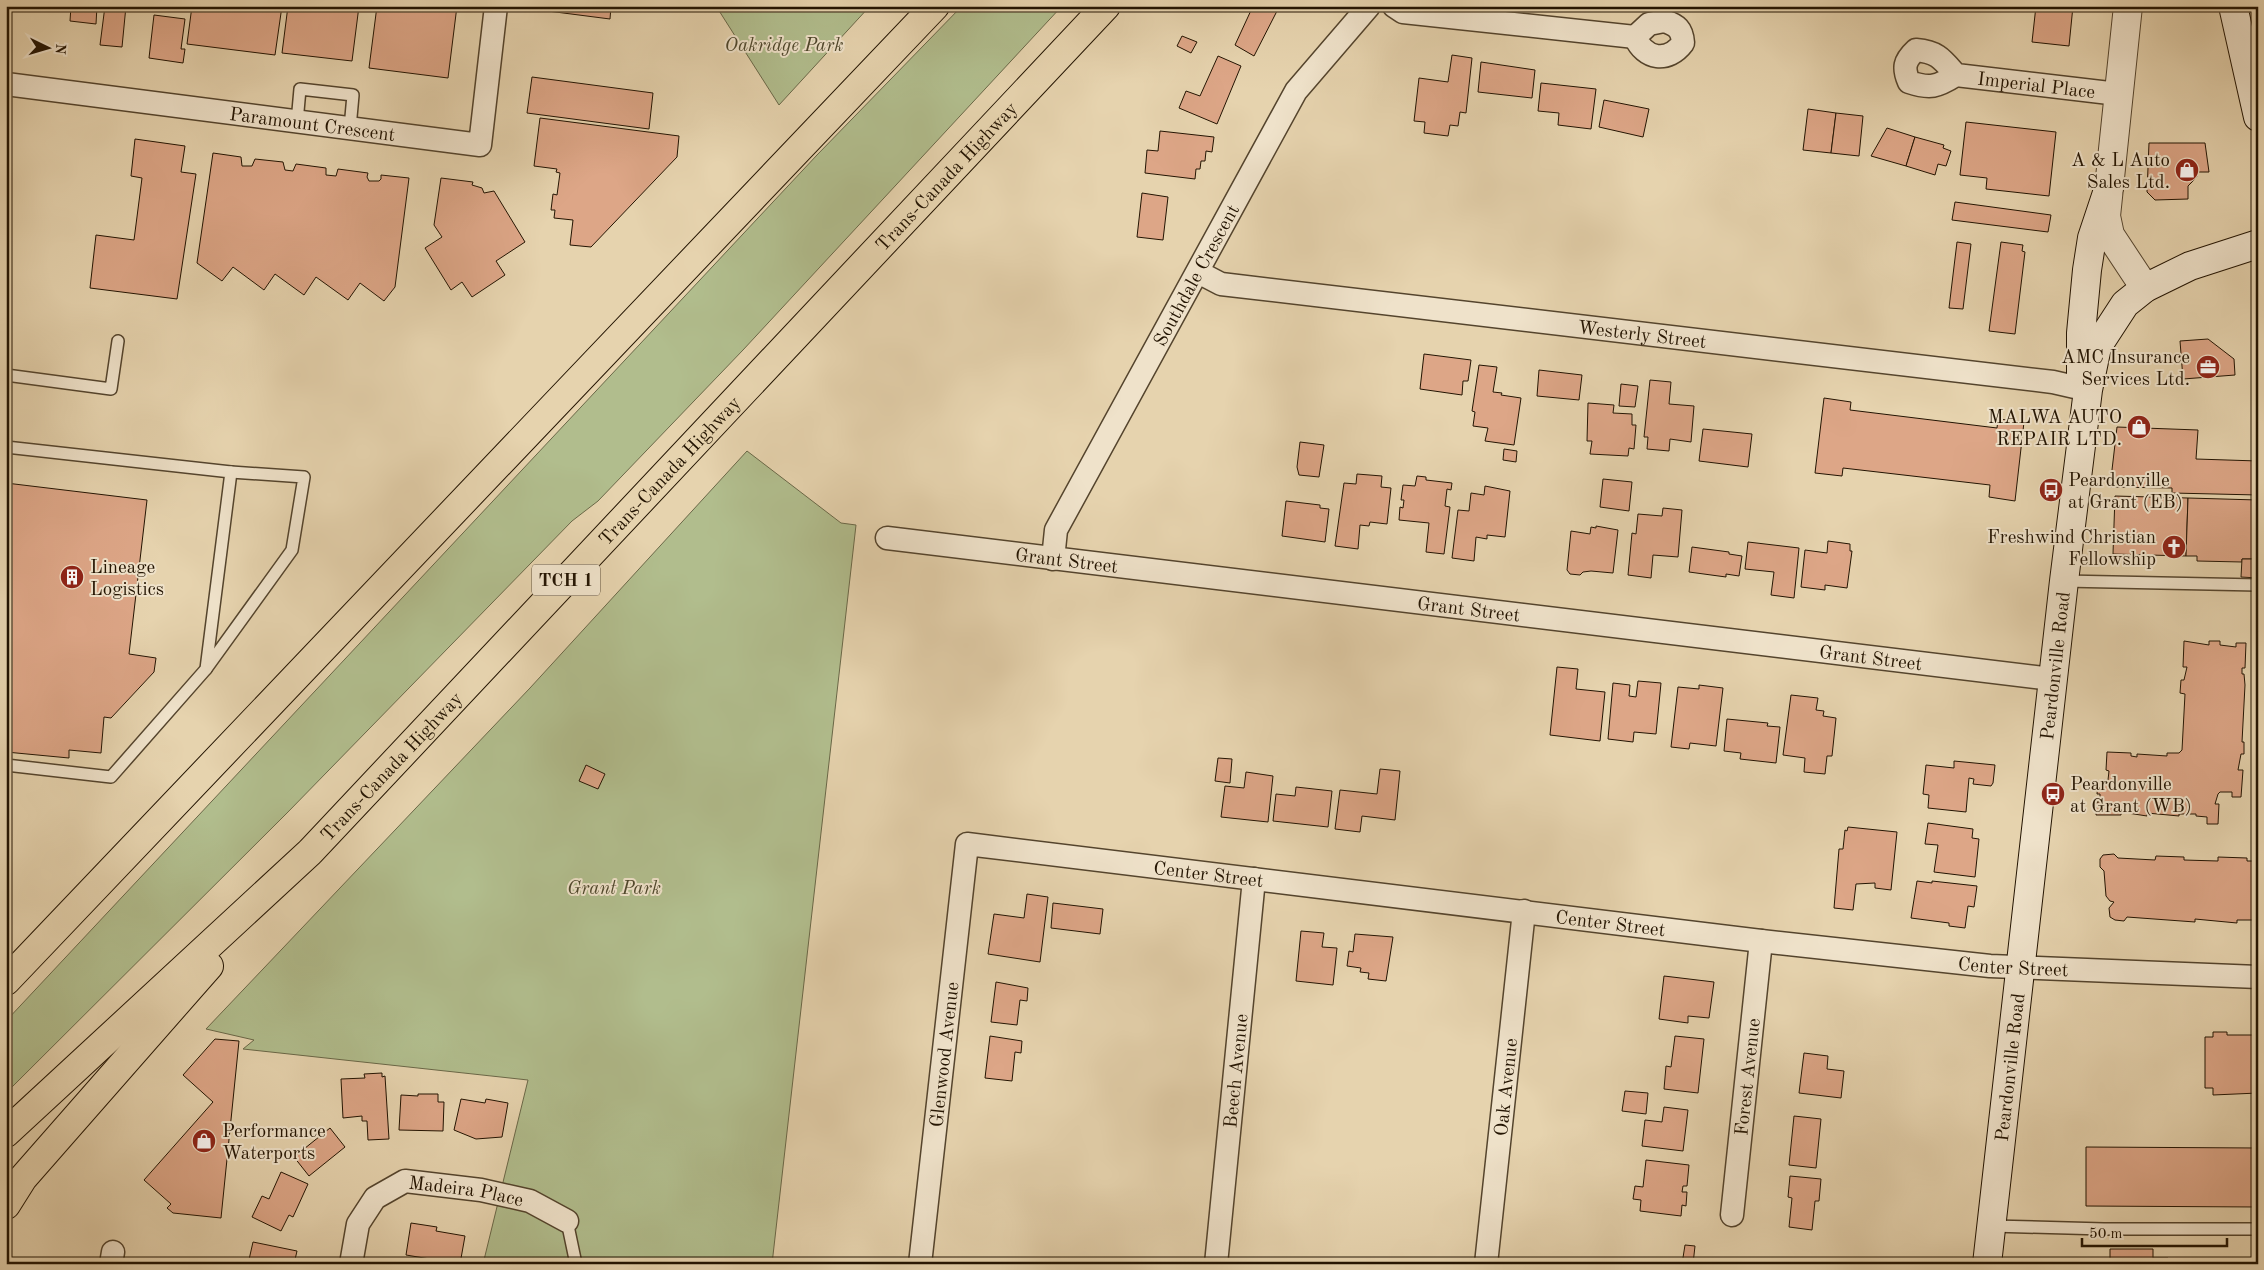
<svg xmlns="http://www.w3.org/2000/svg" width="2264" height="1270" font-family="'Old Standard TT',serif">
<rect width="100%" height="100%" fill="#e6d3ae"/>
<filter id="stains"><feTurbulence type="fractalNoise" baseFrequency=".004" numOctaves="4"/><feColorMatrix values="0 0 0 0 .2 0 0 0 0 .09 0 0 0 0 .02 0 0 0 .5 -.17"/></filter>
<radialGradient id="worn" r=".72"><stop offset=".6" stop-color="#630" stop-opacity="0"/><stop offset="1" stop-color="#630" stop-opacity=".3"/></radialGradient>
<g fill="#b1bd8d" stroke="#6a6848">
<polygon points="716,6 870,6 779,105"/>
<polygon points="962,6 1062,6 743,350 598,501 572,521 287,813 6,1093 6,1021 817,155"/>
<polygon points="747,451 841,523 856,525 772,1264 483,1264 528,1080 243,1049 254,1040 206,1029 530,688"/>
</g>
<g fill="#dda687" stroke="#231402">
<polygon points="71,6 97,6 96,24 70,21"/>
<polygon points="105,6 126,6 122,47 100,45"/>
<polygon points="192,6 282,6 275,55 187,44"/>
<polygon points="288,6 359,6 352,61 282,53"/>
<polygon points="377,6 457,6 448,78 369,68"/>
<polygon points="540,6 611,6 610,19 540,10"/>
<polygon points="1253,6 1268,6 1277,11 1254,56 1235,45"/>
<polygon points="2036,6 2073,6 2069,46 2032,42"/>
<polygon points="154,15 185,19 181,49 185,49 183,63 149,58"/>
<polygon points="1182,36 1197,42 1191,53 1177,46"/>
<polygon points="1452,55 1472,58 1466,113 1460,112 1458,126 1450,125 1448,136 1424,133 1425,122 1414,121 1419,78 1448,82"/>
<polygon points="1218,56 1241,66 1217,124 1179,108 1186,91 1200,96"/>
<polygon points="1481,62 1535,70 1532,98 1478,92"/>
<polygon points="532,77 653,93 649,129 527,113"/>
<polygon points="1541,83 1596,89 1591,129 1558,125 1559,113 1538,111"/>
<polygon points="1604,100 1649,109 1643,137 1599,127"/>
<polygon points="1808,109 1836,113 1831,153 1803,150"/>
<polygon points="1836,113 1863,116 1859,156 1831,153"/>
<polygon points="540,118 679,136 677,157 591,247 570,245 573,220 554,218 555,210 551,210 553,194 557,195 560,173 556,172 557,169 534,166"/>
<polygon points="1966,122 2056,132 2049,196 1986,189 1987,178 1960,175"/>
<polygon points="1887,128 1915,137 1906,166 1871,156"/>
<polygon points="1160,131 1214,137 1212,152 1206,151 1205,161 1201,161 1200,169 1196,169 1195,179 1145,173 1147,150 1158,151"/>
<polygon points="1915,137 1944,145 1943,148 1951,151 1946,166 1938,164 1935,175 1906,166"/>
<polygon points="135,139 185,146 181,172 196,174 177,299 90,288 96,235 134,240 142,178 131,176"/>
<polygon points="2149,143 2205,143 2209,172 2197,172 2197,177 2188,186 2188,199 2155,200 2147,192"/>
<polygon points="213,153 241,157 242,166 252,166 255,159 283,162 285,170 293,171 296,164 326,168 326,175 336,176 338,169 368,173 367,177 369,181 379,181 381,179 381,175 409,178 395,287 384,301 360,283 348,300 316,277 304,295 275,274 264,290 233,267 222,281 197,263"/>
<polygon points="441,178 473,182 472,185 482,188 484,193 494,191 525,242 496,261 505,275 472,297 462,282 451,290 425,248 442,237 434,225"/>
<polygon points="1142,193 1168,197 1163,240 1137,237"/>
<polygon points="1955,202 2051,215 2048,232 1952,220"/>
<polygon points="1957,242 1971,244 1963,309 1949,308"/>
<polygon points="2001,242 2023,245 2022,251 2025,252 2015,334 1989,331"/>
<polygon points="2208,339 2234,359 2235,375 2183,379 2180,341"/>
<polygon points="1424,354 1471,360 1468,381 1463,381 1462,395 1420,389"/>
<polygon points="1479,365 1497,367 1493,392 1502,393 1501,395 1521,398 1514,445 1485,441 1488,428 1473,426 1475,412 1472,411"/>
<polygon points="1539,370 1582,375 1579,400 1537,396"/>
<polygon points="1650,380 1671,382 1669,404 1694,406 1691,442 1670,439 1669,451 1647,449 1648,437 1644,437"/>
<polygon points="1621,384 1638,386 1635,407 1619,406"/>
<polygon points="1824,398 1851,402 1850,410 1997,428 1998,419 2024,422 2015,501 1989,497 1990,485 1843,468 1842,476 1815,473"/>
<polygon points="1588,403 1614,405 1613,413 1632,414 1632,425 1636,425 1634,449 1629,448 1628,456 1590,454 1592,441 1587,441"/>
<polygon points="2117,427 2198,430 2196,459 2258,461 2258,495 2172,493 2172,488 2110,487"/>
<polygon points="1703,429 1752,434 1748,467 1699,461"/>
<polygon points="1300,442 1324,445 1319,477 1299,475 1297,467"/>
<polygon points="1504,449 1517,451 1516,462 1503,460"/>
<polygon points="1357,474 1382,476 1381,487 1391,488 1387,524 1370,522 1369,526 1360,525 1358,549 1335,546 1344,483 1356,484"/>
<polygon points="1417,476 1426,477 1426,480 1452,483 1451,490 1447,489 1445,506 1450,507 1444,554 1426,552 1429,523 1399,520 1400,507 1403,508 1404,500 1401,500 1403,485 1415,486"/>
<polygon points="1603,479 1632,482 1629,511 1600,507"/>
<polygon points="6,483 147,500 129,654 156,658 154,672 111,718 104,717 101,753 69,750 69,758 6,752"/>
<polygon points="1485,486 1510,491 1505,537 1487,535 1487,539 1476,537 1474,561 1452,558 1458,510 1469,511 1471,493 1484,495"/>
<polygon points="2115,496 2188,498 2186,556 2113,554"/>
<polygon points="2188,498 2258,500 2258,559 2242,559 2242,562 2197,561 2197,556 2186,556"/>
<polygon points="1286,501 1320,505 1320,508 1329,509 1325,542 1282,536"/>
<polygon points="1663,508 1682,510 1678,557 1653,555 1651,578 1628,575 1632,533 1636,534 1638,514 1662,516"/>
<polygon points="1596,526 1618,530 1613,573 1591,571 1583,572 1580,575 1570,574 1567,570 1571,531 1590,534 1591,527 1596,528"/>
<polygon points="1828,541 1850,544 1850,551 1852,551 1847,588 1825,585 1825,590 1801,587 1805,550 1827,553"/>
<polygon points="1748,542 1799,548 1794,598 1771,595 1774,572 1745,569"/>
<polygon points="1692,547 1729,552 1729,554 1742,556 1739,576 1726,574 1726,577 1689,572"/>
<polygon points="2242,559 2258,559 2258,578 2241,577"/>
<polygon points="2184,641 2209,645 2209,641 2220,641 2220,645 2236,647 2236,643 2246,643 2245,668 2242,668 2242,674 2244,674 2245,685 2242,742 2244,742 2244,754 2241,754 2238,770 2243,770 2241,797 2232,797 2232,792 2220,792 2218,794 2215,804 2219,804 2218,824 2207,824 2207,817 2196,816 2196,814 2179,814 2179,816 2147,813 2147,816 2121,812 2121,815 2096,815 2097,802 2100,802 2100,794 2097,794 2098,783 2102,783 2102,780 2108,780 2109,771 2106,770 2107,752 2131,753 2131,756 2137,757 2137,754 2167,756 2167,753 2179,753 2182,750 2185,694 2180,693 2181,680 2184,680 2187,667 2183,667"/>
<polygon points="1557,667 1578,669 1576,689 1605,692 1600,741 1550,735"/>
<polygon points="1638,681 1661,683 1656,734 1634,732 1633,742 1608,739 1613,683 1630,685 1629,696 1636,697"/>
<polygon points="1699,685 1723,688 1716,746 1690,743 1689,749 1671,747 1678,687 1699,689"/>
<polygon points="1791,695 1818,698 1816,710 1824,711 1823,716 1836,718 1832,756 1827,756 1825,774 1804,772 1805,758 1783,755"/>
<polygon points="1727,719 1768,723 1767,726 1780,727 1776,763 1740,759 1741,753 1724,751"/>
<polygon points="1218,758 1232,759 1230,783 1215,781"/>
<polygon points="1954,761 1995,765 1993,783 1991,786 1973,784 1974,779 1969,778 1966,812 1928,808 1929,795 1923,794 1926,765 1954,768"/>
<polygon points="586,765 605,774 598,789 579,781"/>
<polygon points="1380,769 1400,771 1395,820 1362,816 1360,832 1335,829 1340,790 1377,794"/>
<polygon points="1246,772 1273,776 1268,822 1221,817 1225,786 1244,788"/>
<polygon points="1296,787 1332,791 1328,827 1273,821 1276,794 1295,796"/>
<polygon points="1928,823 1973,829 1972,838 1979,839 1975,877 1934,872 1938,845 1925,844"/>
<polygon points="1848,827 1897,832 1891,890 1875,888 1875,883 1856,884 1853,910 1834,908 1839,849 1843,849 1845,830 1847,831"/>
<polygon points="2114,854 2118,858 2155,860 2156,856 2184,857 2184,860 2218,861 2218,857 2247,858 2247,861 2258,861 2258,920 2237,920 2237,923 2195,919 2195,922 2127,917 2124,921 2115,920 2110,917 2109,908 2114,902 2110,901 2106,896 2104,871 2100,867 2100,859 2103,855"/>
<polygon points="1917,881 1932,883 1932,881 1977,886 1974,907 1968,906 1965,928 1949,926 1949,923 1911,918"/>
<polygon points="1027,894 1048,897 1040,962 988,954 994,914 1024,918"/>
<polygon points="1053,903 1103,909 1100,934 1051,928"/>
<polygon points="1301,931 1324,933 1322,947 1337,948 1333,985 1296,981"/>
<polygon points="1355,934 1393,937 1386,981 1368,979 1369,973 1360,972 1361,968 1347,966 1349,951 1353,952"/>
<polygon points="1664,976 1714,982 1709,1018 1688,1016 1688,1023 1659,1019"/>
<polygon points="996,982 1028,988 1027,1001 1020,1000 1017,1025 991,1022"/>
<polygon points="2213,1032 2227,1032 2227,1035 2258,1035 2258,1093 2213,1095 2213,1088 2205,1088 2205,1037 2213,1037"/>
<polygon points="990,1036 1022,1041 1021,1053 1015,1052 1012,1081 985,1078"/>
<polygon points="1675,1036 1704,1039 1698,1093 1664,1089 1666,1066 1671,1067"/>
<polygon points="215,1039 239,1041 221,1218 173,1213 167,1208 171,1204 144,1180 213,1102 183,1075"/>
<polygon points="1804,1053 1828,1056 1827,1069 1844,1071 1841,1098 1799,1093"/>
<polygon points="382,1073 382,1077 385,1076 389,1139 368,1140 367,1121 362,1121 362,1116 343,1118 341,1079 365,1078 364,1074"/>
<polygon points="1625,1091 1648,1093 1646,1114 1622,1111"/>
<polygon points="418,1094 438,1094 438,1102 444,1102 443,1131 399,1130 401,1095 418,1096"/>
<polygon points="461,1099 485,1103 486,1099 508,1103 502,1137 476,1139 454,1130"/>
<polygon points="1664,1107 1688,1110 1683,1151 1642,1146 1645,1120 1662,1122"/>
<polygon points="1794,1116 1821,1119 1816,1168 1789,1165"/>
<polygon points="330,1128 345,1147 309,1176 294,1157"/>
<polygon points="2086,1147 2258,1148 2258,1207 2086,1206"/>
<polygon points="1646,1160 1689,1165 1687,1186 1683,1186 1682,1192 1687,1192 1686,1206 1682,1205 1681,1216 1640,1211 1641,1200 1633,1199 1635,1186 1643,1187"/>
<polygon points="281,1172 308,1184 293,1217 289,1215 281,1231 252,1217 262,1196 269,1199"/>
<polygon points="1790,1176 1821,1179 1819,1201 1815,1201 1812,1230 1789,1227 1792,1198 1788,1197"/>
<polygon points="411,1223 437,1227 436,1231 465,1236 460,1264 406,1255"/>
<polygon points="253,1242 297,1251 294,1264 248,1264"/>
<polygon points="1685,1245 1695,1246 1693,1264 1682,1264"/>
<polygon points="2110,1249 2153,1249 2153,1258 2168,1258 2168,1263 2192,1264 2110,1264"/>
<polygon points="1579,1260 1608,1264 1578,1264"/>
<polygon points="1834,1260 1857,1263 1857,1264 1834,1264"/>
<polygon points="1866,1260 1886,1263 1886,1264 1865,1264"/>
</g>
<g fill="none" stroke-linecap="round" stroke-linejoin="round">
<g stroke="#54442d" stroke-width="14">
<g id="service">
<polyline points="297,122 300,89 353,95 350,128"/>
<polyline points="6,375 111,389 118,341"/>
<polyline points="6,447 231,472 206,669 111,777 6,765"/>
<polyline points="2064,581 2258,585"/>
<polyline points="206,669 292,550 304,477 231,472"/>
<polyline points="567,1221 576,1264"/>
<polyline points="1992,1226 2104,1229 2258,1229"/>
</g>
</g>
<g stroke="#54442d" stroke-width="25">
<g id="minor">
<polyline points="1394,6 1403,12 1635,37"/>
<path d="M1664,21C1677,25 1682,29 1683,43C1668,63 1645,60 1635,37L1649,24Z"/>
<path id="s1" d="M1956,75C1942,59 1938,52 1916,50C1904,61 1903,68 1909,82C1930,89 1937,87 1956,75L2118,94"/>
<path id="s2" d="M6,84L480,145L496,6"/>
<path id="s3" d="M1198,272L1221,284L2053,382L2088,390"/>
<path id="s4" d="M887,538L2052,679"/>
<path id="s5" d="M1053,559L1056,530L1296,91L1369,6"/>
<path id="s6" d="M1732,1215L1761,941"/>
<polyline points="111,1264 113,1252"/>
<path id="s7" d="M351,1264L358,1224L375,1198L405,1181L481,1190L530,1201L567,1221"/>
<path id="s8" d="M920,1264L967,844L1761,941L1990,966L2258,977"/>
<path id="s9" d="M1216,1264L1254,879"/>
<path id="s10" d="M1486,1264L1524,911"/>
</g>
</g>
<g stroke="#54442d" stroke-width="30">
<polyline id="tertiary" points="2128,6 2106,216 2110,235 2145,288"/>
</g>
<g stroke="#231402" stroke-width="30">
<g id="secondary">
<polyline points="2233,6 2258,117"/>
<polyline points="2081,374 2081,333 2087,270 2092,238 2109,187"/>
<path id="s11" d="M1987,1264L2064,581L2088,390L2097,347L2125,304L2145,288L2190,266L2258,244"/>
</g>
</g>
<g stroke="#231402" stroke-width="30">
<g id="motorway">
<polyline points="6,981 935,6"/>
<path id="s12" d="M6,1133L310,852L1106,6"/>
<polyline points="6,1205 23,1178 209,966"/>
</g>
</g>
<use href="#service" stroke="#efe2ca" stroke-width="11"/>
<use href="#minor" stroke="#efe2ca" stroke-width="22"/>
<use href="#tertiary" stroke="#efe2ca" stroke-width="28"/>
<use href="#secondary" stroke="#efe2ca" stroke-width="28"/>
<use href="#motorway" stroke="#e6d3ae" stroke-width="28"/>
</g>
<defs>
<g id="shop-disc" transform="scale(1.25)"><circle r="9.5" fill="#8f2418" stroke="#efe2ca"/><path d="M-5-2.5h2.3a2.7 3.5 0 0 1 5.4 0H5L5.5 6h-11ZM-1.5-2.5h3a1.5 2.3 0 0 0-3 0Z" fill="#fff"/></g>
<g id="office-disc" transform="scale(1.25)"><circle r="9.5" fill="#8f2418" stroke="#efe2ca"/><path d="M-6-3h4V-5.5h4V-3h4V5H-6ZM-1-4.5V-3h2v-1.5ZM-6 0V1H6V0Z" fill="#fff"/></g>
<g id="bus-disc" transform="scale(1.25)"><circle r="9.5" fill="#8f2418" stroke="#efe2ca"/><path d="M-5-6H5V4H4V6H2V4H-2V6H-4V4H-5ZM-3.5-4V0h7V-4ZM-3.5 1.2v1.5H-2V1.2ZM2 1.2v1.5H3.5V1.2Z" fill="#fff"/></g>
<g id="church-disc" transform="scale(1.25)"><circle r="9.5" fill="#8f2418" stroke="#efe2ca"/><path d="M-1.2-6h2.4v3.5h3.3v2.4h-3.3V6h-2.4V-.1h-3.3v-2.4h3.3Z" fill="#fff"/></g>
<g id="building-disc" transform="scale(1.25)"><circle r="9.5" fill="#8f2418" stroke="#efe2ca"/><path d="M-4-6H4V6H1V3H-1V6H-4ZM-2.5-4.3h1.7v1.8h-1.7ZM.8-4.3h1.7v1.8H.8ZM-2.5-1h1.7V.8h-1.7ZM.8-1h1.7V.8H.8Z" fill="#fff"/></g>
</defs>
<g fill-rule="evenodd">
<use href="#shop-disc" x="2187" y="170"/>
<use href="#office-disc" x="2208" y="367"/>
<use href="#shop-disc" x="2139" y="427"/>
<use href="#bus-disc" x="2051" y="490"/>
<use href="#church-disc" x="2174" y="547"/>
<use href="#building-disc" x="72" y="577"/>
<use href="#bus-disc" x="2053" y="794"/>
<use href="#shop-disc" x="204" y="1141"/>
</g>
<g text-anchor="middle" stroke-width="4" stroke-linejoin="round" paint-order="stroke">
<rect fill="#efe2ca" stroke="#60523e" stroke-width="1" x="532" y="564.5" width="68" height="31" rx="4"/>
<g font-size="18" font-weight="bold" fill="#231402">
<text x="566" y="586">TCH 1</text>
</g>
<g font-size="19" font-style="italic" fill="#4e472c" stroke="#efe2ca">
<text x="784" y="51">Oakridge Park</text>
<text x="614" y="894">Grant Park</text>
</g>
<g font-size="19" fill="#231402" stroke="#efe2ca">
<text dy="7" stroke="none"><textPath href="#s1" startOffset="216">Imperial Place</textPath></text>
<text dy="7" stroke="none"><textPath href="#s2" startOffset="309">Paramount Crescent</textPath></text>
<text dy="7" stroke="none"><textPath href="#s12" startOffset="1342">Trans-Canada Highway</textPath></text>
<text dy="7" stroke="none"><textPath href="#s5" startOffset="320">Southdale Crescent</textPath></text>
<text dy="7" stroke="none"><textPath href="#s3" startOffset="450">Westerly Street</textPath></text>
<text dy="7" stroke="none"><textPath href="#s12" startOffset="938">Trans-Canada Highway</textPath></text>
<text dy="7" stroke="none"><textPath href="#s4" startOffset="181">Grant Street</textPath></text>
<text dy="7" stroke="none"><textPath href="#s4" startOffset="586">Grant Street</textPath></text>
<text dy="7" stroke="none"><textPath href="#s4" startOffset="991">Grant Street</textPath></text>
<text dy="7" stroke="none"><textPath href="#s11" startOffset="602">Peardonville Road</textPath></text>
<text dy="7" stroke="none"><textPath href="#s12" startOffset="532">Trans-Canada Highway</textPath></text>
<text dy="7" stroke="none"><textPath href="#s8" startOffset="666">Center Street</textPath></text>
<text dy="7" stroke="none"><textPath href="#s8" startOffset="1071">Center Street</textPath></text>
<text dy="7" stroke="none"><textPath href="#s8" startOffset="1476">Center Street</textPath></text>
<text dy="7" stroke="none"><textPath href="#s8" startOffset="211">Glenwood Avenue</textPath></text>
<text dy="7" stroke="none"><textPath href="#s11" startOffset="198">Peardonville Road</textPath></text>
<text dy="7" stroke="none"><textPath href="#s9" startOffset="194">Beech Avenue</textPath></text>
<text dy="7" stroke="none"><textPath href="#s6" startOffset="139">Forest Avenue</textPath></text>
<text dy="7" stroke="none"><textPath href="#s10" startOffset="178">Oak Avenue</textPath></text>
<text dy="7" stroke="none"><textPath href="#s7" startOffset="168">Madeira Place</textPath></text>
</g>
<g font-size="19" fill="#231402" stroke="#efe2ca" text-anchor="end">
<text x="2170" y="166">A &amp; L Auto<tspan x="2170" dy="22">Sales Ltd.</tspan></text>
<text x="2190" y="363">AMC Insurance<tspan x="2190" dy="22">Services Ltd.</tspan></text>
<text x="2122" y="423">MALWA AUTO<tspan x="2122" dy="22">REPAIR LTD.</tspan></text>
<text x="2068" y="486" text-anchor="start">Peardonville<tspan x="2068" dy="22">at Grant (EB)</tspan></text>
<text x="2156" y="543">Freshwind Christian<tspan x="2156" dy="22">Fellowship</tspan></text>
<text x="90" y="573" text-anchor="start">Lineage<tspan x="90" dy="22">Logistics</tspan></text>
<text x="2070" y="790" text-anchor="start">Peardonville<tspan x="2070" dy="22">at Grant (WB)</tspan></text>
<text x="222" y="1137" text-anchor="start">Performance<tspan x="222" dy="22">Waterports</tspan></text>
</g>
</g>
<rect width="2264" height="1270" fill="none" stroke="#e6d3ae" stroke-width="25"/>
<rect x="8" y="8" width="2249" height="1255" fill="none" stroke="#231402" stroke-width="2.5"/>
<rect x="12" y="12" width="2239" height="1245" fill="none" stroke="#231402"/>
<g transform="translate(48 48) rotate(95)" stroke="#efe2ca" stroke-width="4" paint-order="stroke">
<path d="M0-4L9 19L0 12L-9 19Z" fill="#231402"/>
<text y="-8" font-size="14" font-weight="bold" text-anchor="middle" fill="#231402">N</text>
</g>
<path d="M2082 1238v8h145v-8" fill="none" stroke="#231402" stroke-width="2.5"/>
<text x="2089" y="1238" font-size="15" fill="#231402" stroke="#efe2ca" stroke-width="4" paint-order="stroke">50 m</text>
<rect width="100%" height="100%" filter="url(#stains)"/>
<rect width="100%" height="100%" fill="url(#worn)"/>
</svg>
